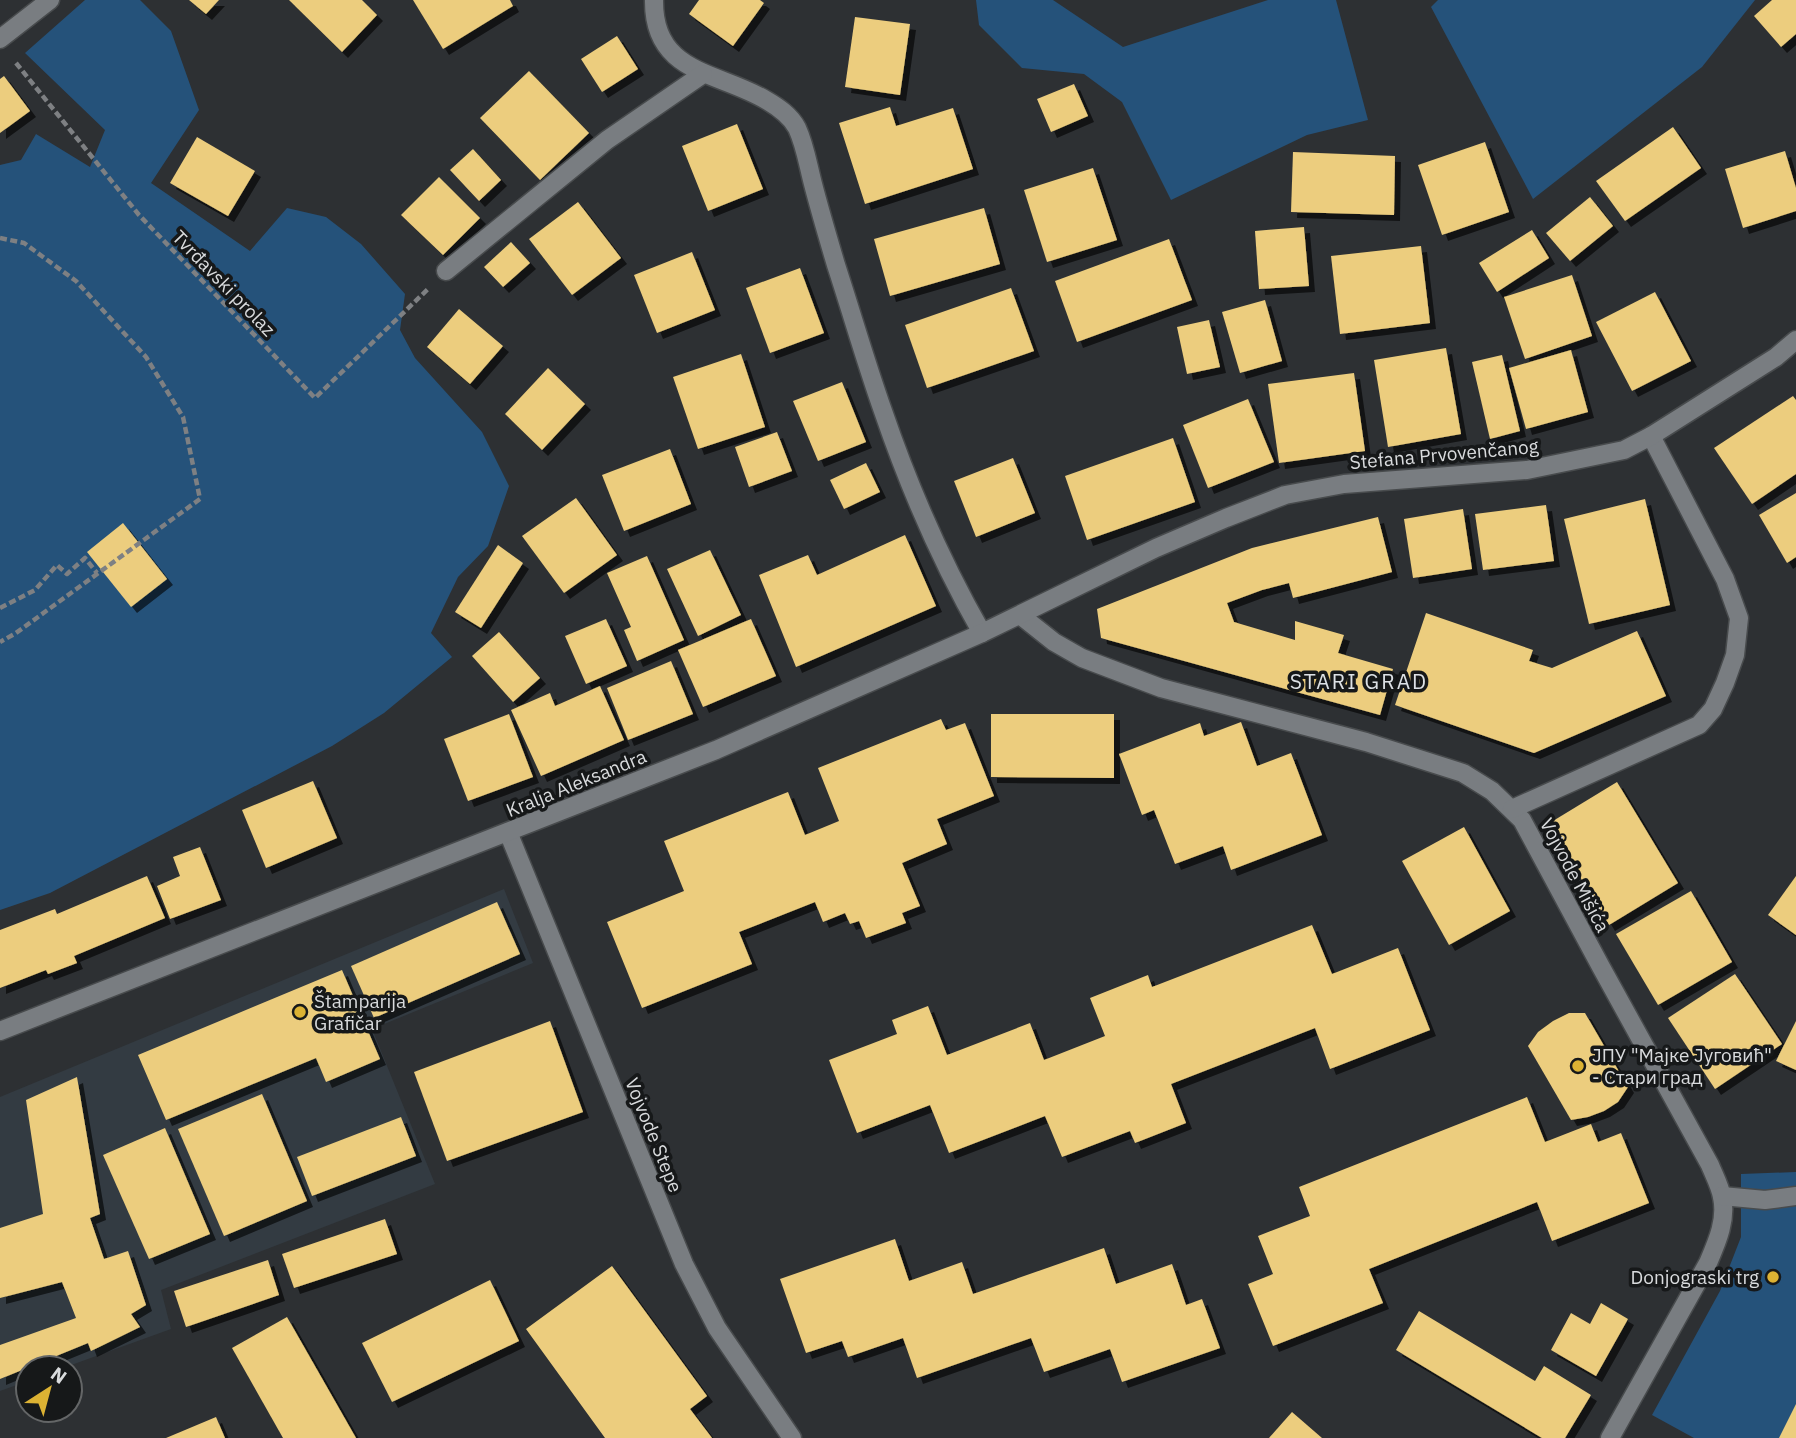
<svg xmlns="http://www.w3.org/2000/svg" width="1796" height="1438" font-family="'IBM Plex Sans',sans-serif">
<defs>
<filter id="shadow"><feDropShadow dx="6" dy="6" stdDeviation="0" flood-color="#0009"/></filter>
</defs>
<rect width="100%" height="100%" fill="#2d3033"/>
<polygon fill="#333b42" points="504,889 533,963 372,1029 435,1184 161,1290 171,1329 63,1368 28,1368 28,1381 0,1391 0,1097"/>
<g fill="#25527a">
<polygon points="85,0 140,0 171,31 199,110 151,183 250,251 287,208 326,217 361,244 405,294 400,330 415,358 482,432 509,486 488,546 458,577 431,633 452,657 384,713 332,746 50,893 0,910 0,165 21,160 36,134 90,167 105,130 25,53"/>
<polygon points="976,0 1053,0 1123,47 1268,0 1336,0 1368,120 1307,135 1171,200 1122,102 1084,74 1022,68 979,25"/>
<polygon points="1438,0 1755,0 1702,67 1533,199 1431,7"/>
<polygon points="1796,1172 1796,1438 1694,1438 1652,1415 1720,1291 1741,1237 1741,1174"/>
</g>
<g fill="#eccd7e" filter="url(#shadow)">
<polygon points="189,0 219,0 206,14"/>
<polygon points="289,0 362,0 377,15 342,52"/>
<polygon points="413,0 510,0 513,6 443,49"/>
<polygon points="699,0 760,0 764,3 733,46 689,14"/>
<polygon points="1772,0 1796,0 1796,34 1781,47 1754,16"/>
<polygon points="855,17 910,24 900,95 845,87"/>
<polygon points="617,36 638,69 602,92 581,59"/>
<polygon points="529,71 589,133 540,180 480,118"/>
<polygon points="4,76 30,111 0,133 0,79"/>
<polygon points="1074,84 1088,116 1051,132 1037,99"/>
<polygon points="890,107 896,126 953,108 973,169 865,204 839,123"/>
<polygon points="737,124 763,189 708,211 682,146"/>
<polygon points="1673,127 1701,168 1625,221 1596,181"/>
<polygon points="197,137 255,171 228,216 170,183"/>
<polygon points="1485,142 1509,212 1442,235 1418,165"/>
<polygon points="473,149 501,180 479,201 450,170"/>
<polygon points="1785,151 1796,188 1796,211 1743,228 1725,169"/>
<polygon points="1293,152 1395,156 1394,215 1291,212"/>
<polygon points="1093,168 1117,240 1047,262 1024,190"/>
<polygon points="439,177 480,218 443,255 401,215"/>
<polygon points="1590,197 1613,226 1570,261 1546,233"/>
<polygon points="578,202 621,258 572,295 529,239"/>
<polygon points="984,208 1000,264 890,296 874,239"/>
<polygon points="1304,227 1309,286 1259,289 1255,231"/>
<polygon points="1532,230 1549,258 1497,292 1479,263"/>
<polygon points="1169,239 1192,300 1077,342 1055,281"/>
<polygon points="511,242 530,263 503,287 484,267"/>
<polygon points="1421,246 1430,323 1340,334 1331,256"/>
<polygon points="692,252 715,310 657,333 634,275"/>
<polygon points="800,268 824,333 770,353 746,288"/>
<polygon points="1572,275 1592,336 1525,359 1504,297"/>
<polygon points="1011,288 1034,351 927,388 905,325"/>
<polygon points="1655,292 1691,361 1632,391 1596,322"/>
<polygon points="1265,300 1282,361 1240,373 1222,312"/>
<polygon points="459,309 503,346 470,384 427,347"/>
<polygon points="1209,320 1220,367 1187,374 1177,327"/>
<polygon points="1446,348 1461,434 1388,447 1374,360"/>
<polygon points="1571,350 1588,412 1526,429 1509,368"/>
<polygon points="741,354 765,427 698,449 673,377"/>
<polygon points="1502,355 1520,431 1490,439 1472,362"/>
<polygon points="548,368 585,404 542,450 505,414"/>
<polygon points="1354,373 1365,451 1279,463 1268,384"/>
<polygon points="842,382 866,442 818,461 793,401"/>
<polygon points="1793,396 1796,400 1796,474 1752,504 1714,448"/>
<polygon points="1248,399 1274,462 1208,488 1183,425"/>
<polygon points="777,432 792,471 749,487 735,447"/>
<polygon points="1173,438 1195,502 1087,540 1065,476"/>
<polygon points="670,449 691,504 624,531 602,475"/>
<polygon points="1013,458 1035,513 976,537 954,481"/>
<polygon points="866,463 880,492 844,509 830,480"/>
<polygon points="1796,493 1796,557 1787,563 1759,515"/>
<polygon points="576,498 617,555 564,593 522,536"/>
<polygon points="1645,499 1670,605 1589,624 1564,519"/>
<polygon points="1546,505 1554,561 1483,570 1475,514"/>
<polygon points="1463,509 1472,569 1413,578 1404,519"/>
<polygon points="1378,517 1392,572 1293,598 1289,583 1262,590 1227,603 1234,622 1295,640 1295,621 1344,635 1338,653 1393,669 1380,715 1101,638 1097,609 1252,548"/>
<polygon points="123,523 167,579 131,607 87,552"/>
<polygon points="905,535 936,606 796,667 759,575 808,555 817,575"/>
<polygon points="498,545 523,563 481,628 455,612"/>
<polygon points="710,550 741,615 698,636 667,569"/>
<polygon points="647,556 684,640 637,661 624,630 631,627 607,573"/>
<polygon points="1426,613 1533,650 1529,661 1552,668 1637,631 1666,696 1534,753 1395,705"/>
<polygon points="606,619 627,666 586,684 565,636"/>
<polygon points="751,619 776,676 703,707 678,650"/>
<polygon points="499,632 540,678 513,702 472,656"/>
<polygon points="671,661 693,714 628,740 607,688"/>
<polygon points="600,686 624,740 541,776 511,710 550,693 555,706"/>
<polygon points="509,714 533,777 468,801 444,739"/>
<polygon points="991,714 1114,714 1114,778 991,777"/>
<polygon points="941,719 946,730 965,723 994,796 937,819 947,844 902,863 920,906 902,913 906,923 866,938 859,921 850,924 845,913 823,922 815,902 739,932 752,964 642,1008 607,922 684,891 664,841 788,792 805,835 839,821 818,768"/>
<polygon points="1241,722 1257,766 1291,753 1322,835 1231,870 1223,846 1175,864 1154,810 1142,815 1119,754 1200,723 1204,736"/>
<polygon points="313,781 337,838 266,868 242,810"/>
<polygon points="1617,782 1678,883 1609,925 1548,824"/>
<polygon points="1464,827 1510,911 1449,945 1402,861"/>
<polygon points="200,847 221,900 170,919 157,886 180,876 173,857"/>
<polygon points="147,876 165,918 74,956 77,963 48,974 46,970 0,988 0,930 55,909 57,914"/>
<polygon points="1796,876 1796,935 1768,915"/>
<polygon points="1691,891 1732,962 1658,1005 1616,934"/>
<polygon points="497,902 520,954 374,1018 351,966"/>
<polygon points="1312,925 1332,974 1398,948 1430,1030 1330,1069 1315,1028 1171,1084 1186,1123 1135,1143 1130,1131 1062,1157 1045,1116 949,1153 930,1105 857,1133 829,1060 897,1034 892,1020 928,1006 947,1055 1030,1023 1044,1060 1105,1036 1090,998 1148,975 1152,987"/>
<polygon points="342,970 380,1059 326,1082 316,1058 166,1120 138,1055"/>
<polygon points="1735,974 1782,1044 1715,1089 1668,1018"/>
<polygon points="1569,1013 1585,1013 1628,1087 1618,1102 1604,1111 1588,1117 1571,1120 1528,1046 1538,1032 1553,1021"/>
<polygon points="550,1021 583,1112 447,1161 414,1072"/>
<polygon points="1796,1021 1796,1070 1776,1061"/>
<polygon points="77,1077 100,1214 90,1218 104,1259 128,1251 146,1305 131,1314 140,1327 91,1351 88,1343 0,1379 0,1345 76,1318 62,1282 0,1298 0,1228 43,1214 26,1100"/>
<polygon points="262,1094 307,1201 224,1236 178,1129"/>
<polygon points="1527,1097 1545,1142 1591,1124 1598,1142 1621,1133 1649,1203 1552,1241 1537,1202 1369,1269 1383,1303 1273,1346 1248,1284 1273,1274 1258,1236 1310,1216 1299,1187"/>
<polygon points="401,1117 416,1156 312,1196 297,1157"/>
<polygon points="165,1128 210,1234 149,1259 103,1155"/>
<polygon points="385,1219 397,1254 294,1288 282,1254"/>
<polygon points="895,1239 909,1281 962,1262 973,1294 1104,1248 1116,1284 1172,1264 1186,1305 1202,1299 1220,1348 1122,1382 1110,1349 1044,1372 1031,1338 917,1378 903,1338 848,1357 842,1341 806,1353 780,1279"/>
<polygon points="268,1260 279,1295 186,1327 174,1291"/>
<polygon points="612,1266 707,1396 690,1409 712,1438 605,1438 526,1329"/>
<polygon points="490,1280 519,1341 392,1402 362,1343"/>
<polygon points="1601,1303 1628,1319 1596,1376 1551,1350 1571,1313 1590,1324"/>
<polygon points="1419,1311 1535,1381 1544,1366 1591,1395 1565,1438 1542,1438 1396,1350"/>
<polygon points="287,1317 356,1438 283,1438 232,1348"/>
<polygon points="1796,1404 1796,1438 1779,1438"/>
<polygon points="1292,1412 1322,1438 1269,1438"/>
<polygon points="216,1417 225,1438 166,1438"/>
</g>
<g fill="none" stroke-linecap="round" stroke-linejoin="round">
<g stroke="#484b4d" stroke-width="21">
<g id="minor">
<path d="M654,0C653,74 717,71 766,100C778,107 790,115 797,128C805,145 808,165 813,184C820,211 828,238 836,265C852,314 866,363 883,411C909,487 942,563 982,633"/>
<polyline points="0,39 50,0"/>
<polyline points="446,271 607,140 703,74"/>
<path d="M1020,615L1054,642L1082,658L1161,688L1366,742L1463,773L1492,791L1522,820L1601,967L1710,1165C1714,1175 1720,1186 1722,1197C1727,1220 1717,1242 1708,1263L1610,1438"/>
<polyline points="1512,809 1699,725 1713,709 1725,683 1735,655 1739,618 1725,579 1651,436"/>
<polyline points="508,832 684,1264 717,1328 792,1438"/>
<polyline points="0,1031 716,750 982,633 1156,548 1226,518 1285,495 1344,484 1527,470 1624,450 1651,436 1776,357 1796,340"/>
<polyline points="1722,1196 1765,1200 1796,1196"/>
</g>
</g>
<g stroke="#7e8083" stroke-width="4.5" stroke-dasharray="7 3.5" stroke-linecap="butt">
<polyline points="16,63 139,215 315,398 428,289"/>
<polyline points="0,238 24,243 76,281 146,357 183,417 200,499 16,633 0,642"/>
<polyline points="0,608 35,590 57,565 67,574 85,558 97,573"/>
</g>
<use href="#minor" stroke="#797d81" stroke-width="18"/>
</g>
<g fill="#dcb233" stroke="#161819" stroke-width="2.5">
<circle cx="300" cy="1012" r="7"/>
<circle cx="1578" cy="1066" r="7"/>
<circle cx="1773" cy="1277" r="7"/>
</g>
<g text-anchor="middle" stroke-width="7" stroke-linejoin="round" paint-order="stroke">
<g font-size="19" fill="#d9dbdd" stroke="#161819">
<text transform="translate(224 283) rotate(46)" y="7">Tvrđavski prolaz</text>
<text transform="translate(1444 454) rotate(-5)" y="7">Stefana Prvovenčanog</text>
<text transform="translate(576 783) rotate(-22)" y="7">Kralja Aleksandra</text>
<text transform="translate(1575 875) rotate(62)" y="7">Vojvode Mišića</text>
<text transform="translate(654 1135) rotate(68)" y="7">Vojvode Stepe</text>
</g>
<g font-size="19" fill="#d9dbdd" stroke="#161819" text-anchor="start">
<text x="314" y="1008">Štamparija<tspan x="314" dy="22">Grafičar</tspan></text>
<text x="1592" y="1062">ЈПУ "Мајке Југовић"<tspan x="1592" dy="22">- Стари град</tspan></text>
<text x="1759" y="1284" text-anchor="end">Donjograski trg</text>
</g>
<g font-size="21" letter-spacing="2" fill="#dde1e5" stroke="#161819">
<text x="1359" y="689">STARI GRAD</text>
</g>
</g>
<g transform="translate(49 1389) rotate(36)"><circle r="33" fill="#161819" stroke="#646667" stroke-width="2"/>
<path d="M0-5L12 26L0 18L-12 26Z" fill="#dcb233"/>
<text y="-10" font-size="19" font-weight="bold" text-anchor="middle" fill="#d9dbdd">N</text>
</g>
</svg>
